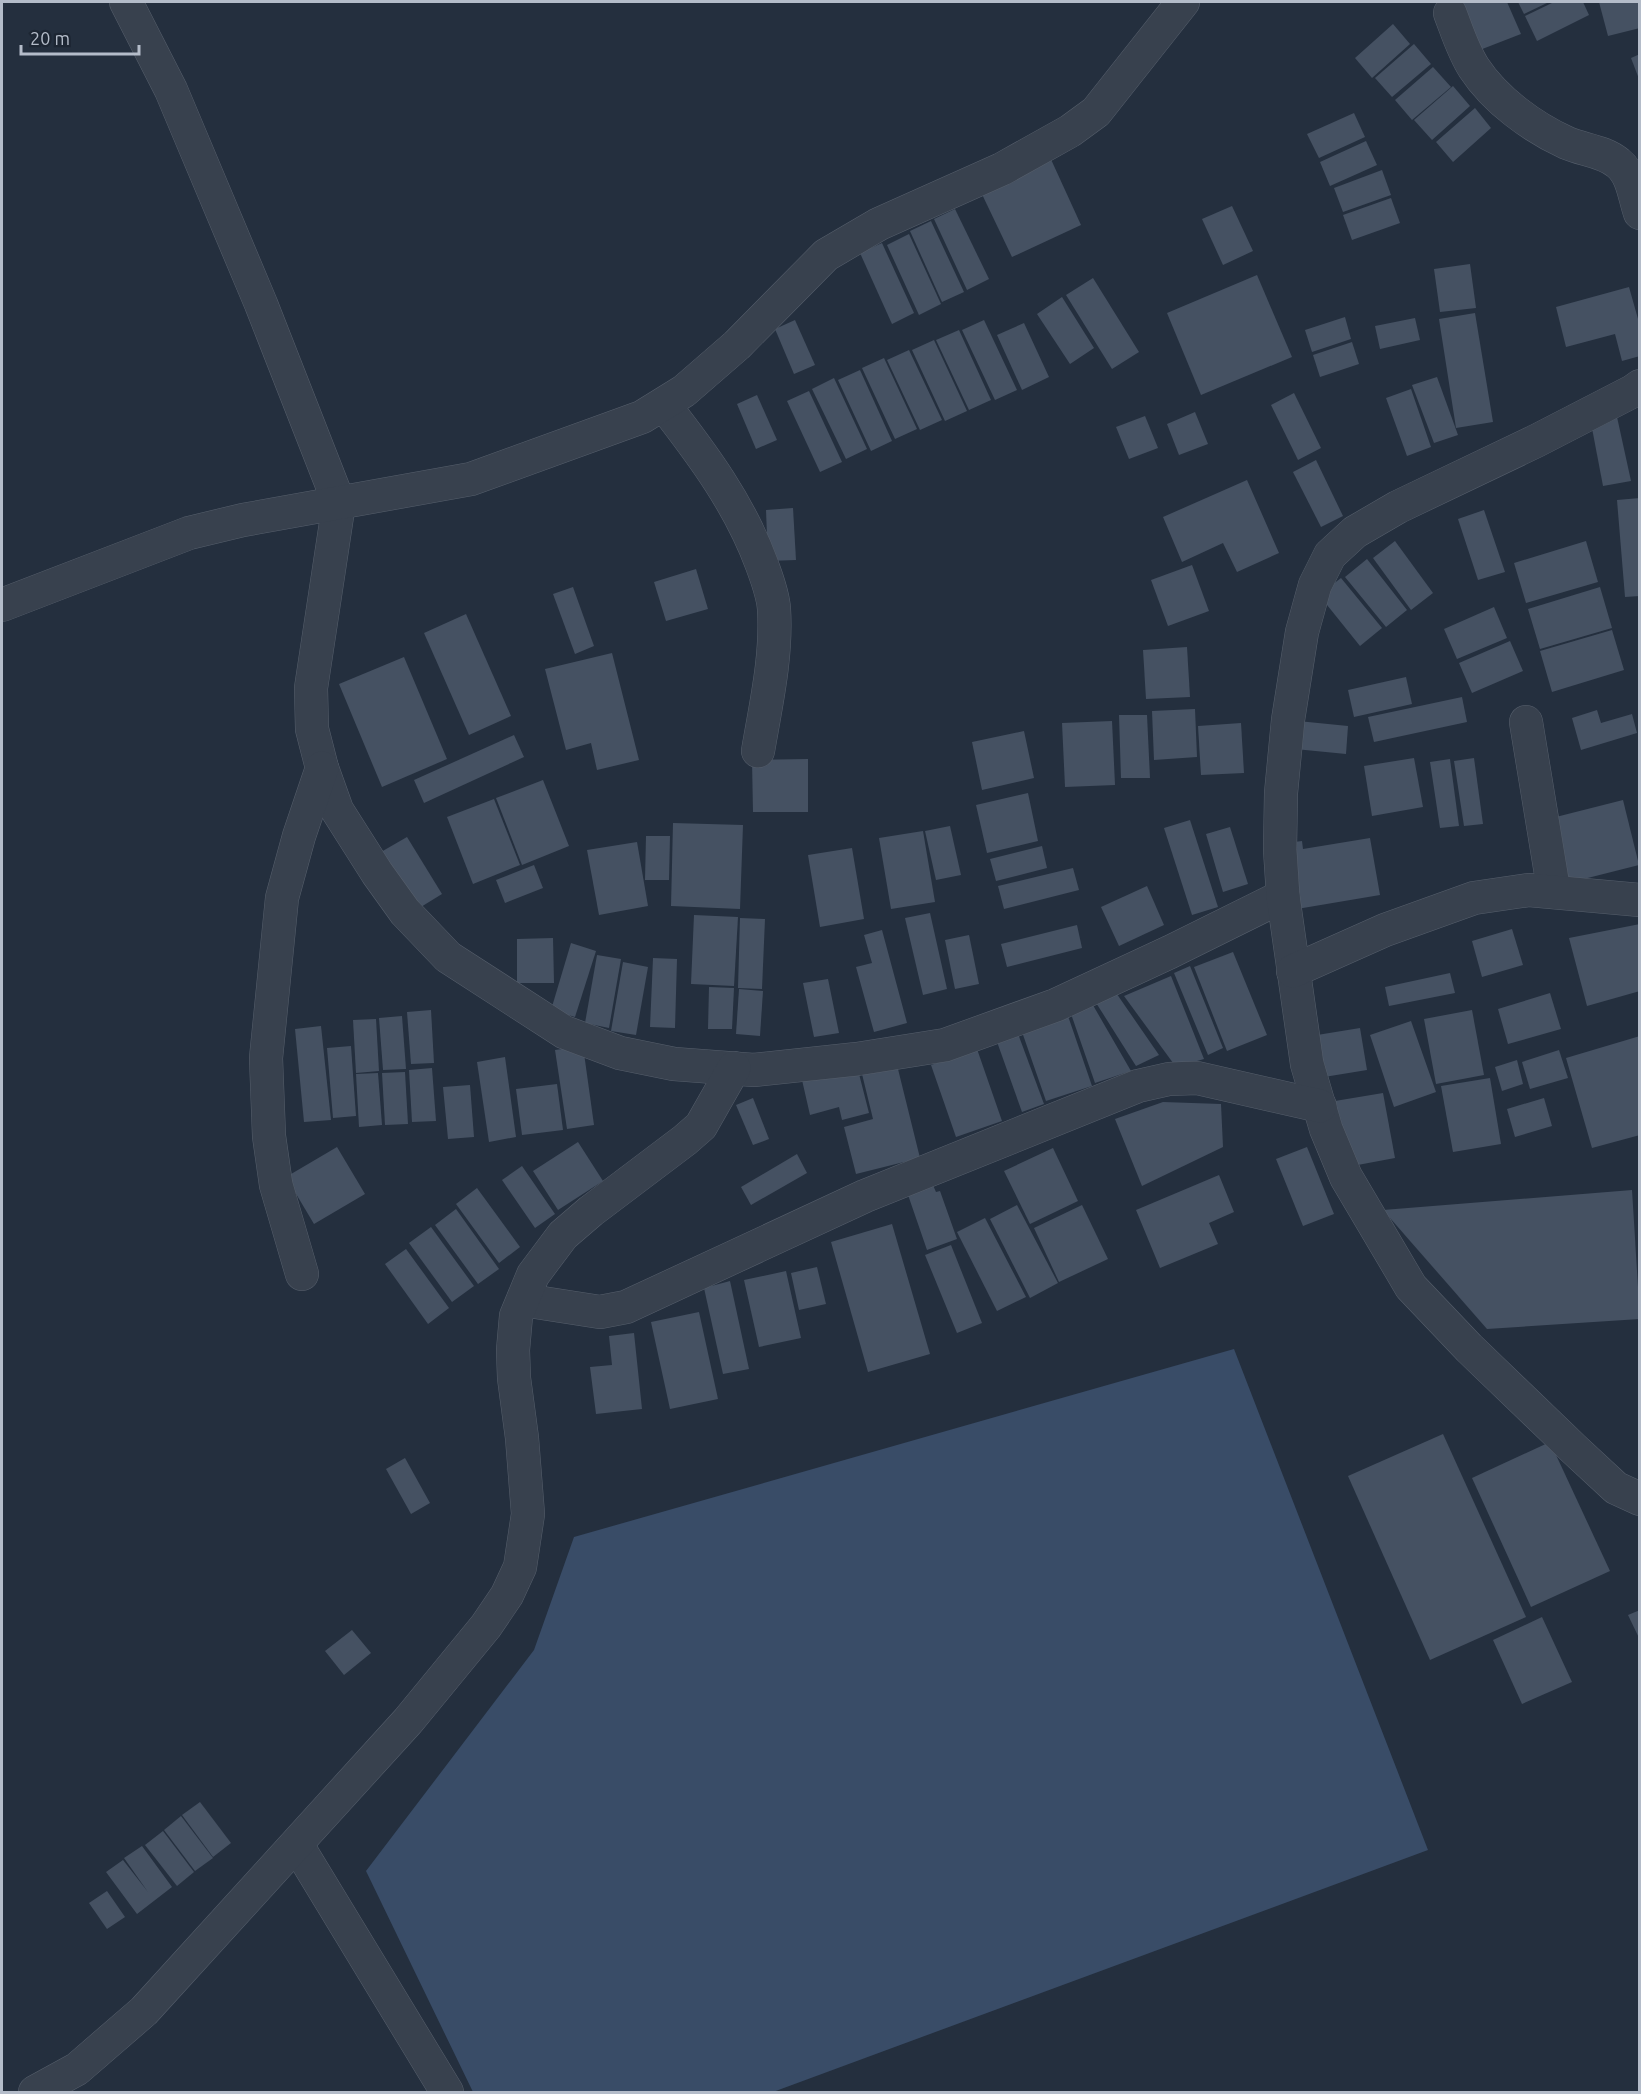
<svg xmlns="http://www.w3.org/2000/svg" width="1641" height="2094" font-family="Ubuntu,sans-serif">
<rect width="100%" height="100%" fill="#242f3e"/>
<polygon fill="#394c67" points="1234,1349 1428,1850 773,2092 473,2092 366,1871 534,1650 574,1537"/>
<g fill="#455162">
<polygon points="1452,2 1507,2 1521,34 1472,53"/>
<polygon points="1518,2 1549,2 1524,14"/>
<polygon points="1554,2 1583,2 1589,15 1537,41 1525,16"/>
<polygon points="1599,2 1640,2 1640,28 1608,36"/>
<polygon points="1393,24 1410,44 1372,78 1355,58"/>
<polygon points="1414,44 1431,64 1392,97 1375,78"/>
<polygon points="1640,54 1640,79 1639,79 1631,58"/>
<polygon points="1433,67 1451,87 1412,120 1395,100"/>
<polygon points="1453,86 1470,106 1432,140 1414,120"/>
<polygon points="1475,108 1491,128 1453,162 1436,142"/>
<polygon points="1354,113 1365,137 1319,158 1307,134"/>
<polygon points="1366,141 1377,165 1330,186 1320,162"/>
<polygon points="1049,155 1081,225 1012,257 979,188"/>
<polygon points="1382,170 1391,195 1343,212 1334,188"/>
<polygon points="1391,198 1400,223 1352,240 1343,215"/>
<polygon points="1232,206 1253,251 1223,265 1202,219"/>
<polygon points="955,209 989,279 967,290 934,219"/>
<polygon points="931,221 964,292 942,302 910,231"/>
<polygon points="909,234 941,304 919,315 887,245"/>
<polygon points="882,243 914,313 892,324 860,253"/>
<polygon points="1470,264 1476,308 1440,312 1434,269"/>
<polygon points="1257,275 1292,357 1201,395 1167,313"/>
<polygon points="1093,278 1139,352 1112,369 1066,295"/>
<polygon points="1629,287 1640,326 1640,356 1622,361 1615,334 1566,347 1556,307"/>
<polygon points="1062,297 1094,348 1070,364 1037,314"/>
<polygon points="1475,313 1493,422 1456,428 1439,319"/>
<polygon points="1345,317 1351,339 1312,352 1305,330"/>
<polygon points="1415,318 1420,340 1380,349 1375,326"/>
<polygon points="795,320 815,365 794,374 775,329"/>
<polygon points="984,320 1017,390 995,400 962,330"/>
<polygon points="1024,323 1049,377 1022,390 997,335"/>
<polygon points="959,330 991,400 969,410 936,340"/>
<polygon points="934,340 967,411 945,421 912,350"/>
<polygon points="1352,342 1359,364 1320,377 1313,355"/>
<polygon points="909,350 942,420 920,430 887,360"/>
<polygon points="884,358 917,429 895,439 862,368"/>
<polygon points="860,370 892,441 871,451 838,380"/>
<polygon points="1437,377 1458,435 1434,443 1412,385"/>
<polygon points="834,378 867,449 846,459 812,389"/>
<polygon points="1411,389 1431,447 1407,456 1386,398"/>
<polygon points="809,391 842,462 820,472 787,401"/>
<polygon points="1294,393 1321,448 1298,460 1271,405"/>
<polygon points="757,395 777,440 756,449 737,404"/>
<polygon points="1195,412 1208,444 1179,455 1167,424"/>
<polygon points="1145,416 1158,448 1129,459 1116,427"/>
<polygon points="1617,417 1631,481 1603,486 1591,423"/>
<polygon points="1316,460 1343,516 1321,527 1293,472"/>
<polygon points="1247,480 1279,553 1237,572 1223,543 1182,562 1163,517"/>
<polygon points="1640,498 1640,596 1625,597 1617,500"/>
<polygon points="793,508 796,560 768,561 766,510"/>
<polygon points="1484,510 1505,572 1478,580 1458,519"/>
<polygon points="1395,541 1433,593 1411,610 1373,558"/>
<polygon points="1586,541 1598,582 1526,603 1514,563"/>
<polygon points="1367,559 1407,610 1386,627 1345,577"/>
<polygon points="1192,565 1209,611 1168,626 1151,580"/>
<polygon points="696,569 708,609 666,621 654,582"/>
<polygon points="1341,578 1382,628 1360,646 1319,595"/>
<polygon points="573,587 594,646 575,654 553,594"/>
<polygon points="1600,587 1612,628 1540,649 1528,609"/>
<polygon points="1494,607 1507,638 1457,659 1444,629"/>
<polygon points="466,614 511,716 469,735 424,633"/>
<polygon points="1612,630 1624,670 1552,692 1540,651"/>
<polygon points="1510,641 1523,671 1472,693 1459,663"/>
<polygon points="1187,647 1190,697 1146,699 1143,650"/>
<polygon points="612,653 639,760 597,770 591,743 566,750 545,669"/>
<polygon points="404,657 447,759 382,787 339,684"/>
<polygon points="1406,677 1412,704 1354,717 1348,690"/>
<polygon points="1462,697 1467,722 1374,742 1368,717"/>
<polygon points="1195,709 1197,757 1154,760 1152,711"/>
<polygon points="1597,710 1601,723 1632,714 1637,733 1581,750 1572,718"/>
<polygon points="1119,715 1147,715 1150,778 1121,778"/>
<polygon points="1112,721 1115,785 1065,787 1062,723"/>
<polygon points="1298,721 1348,726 1346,754 1295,749"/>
<polygon points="1241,723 1244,773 1201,775 1198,726"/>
<polygon points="1024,731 1034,778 982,790 972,742"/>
<polygon points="514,735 524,757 424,803 414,780"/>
<polygon points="1414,758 1423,807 1372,816 1364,766"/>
<polygon points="1474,758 1483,824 1464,826 1454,761"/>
<polygon points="808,759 808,812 753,812 752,760"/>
<polygon points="1450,759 1459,826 1440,828 1430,762"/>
<polygon points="543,780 569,846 522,865 496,798"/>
<polygon points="1028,793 1038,841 987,853 976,805"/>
<polygon points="494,799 520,865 473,884 447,817"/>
<polygon points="1623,800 1639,865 1564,884 1548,819"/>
<polygon points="1190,820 1218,907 1192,915 1164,828"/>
<polygon points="673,823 743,825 740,909 671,906"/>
<polygon points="950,826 961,875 936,880 925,831"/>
<polygon points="1230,827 1248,884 1223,892 1206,834"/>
<polygon points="923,831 935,902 891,909 879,838"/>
<polygon points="646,836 670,836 669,880 645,880"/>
<polygon points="407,837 442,894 416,910 381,852"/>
<polygon points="1370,838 1380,895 1297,909 1286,843 1302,841 1303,849"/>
<polygon points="637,842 648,906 599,915 587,850"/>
<polygon points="1042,846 1047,868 996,881 990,859"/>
<polygon points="852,848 864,919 820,927 808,855"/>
<polygon points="534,865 543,888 505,903 496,880"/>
<polygon points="1073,868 1079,890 1004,909 998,886"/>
<polygon points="1147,886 1164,925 1119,946 1101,907"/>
<polygon points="930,913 947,989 923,995 905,918"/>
<polygon points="694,915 738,917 734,986 691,984"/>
<polygon points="740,918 765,919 762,989 738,988"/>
<polygon points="1640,924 1640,991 1587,1006 1569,938"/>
<polygon points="1077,925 1082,948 1007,967 1001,944"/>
<polygon points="1512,929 1523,965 1482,977 1472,941"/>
<polygon points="882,930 907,1023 874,1032 856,967 872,963 864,935"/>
<polygon points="969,935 979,984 955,989 945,940"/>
<polygon points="553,938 554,983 517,983 517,939"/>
<polygon points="571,943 596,951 575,1017 551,1010"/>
<polygon points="1233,952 1267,1035 1227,1051 1194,967"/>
<polygon points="597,955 621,959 609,1028 585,1023"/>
<polygon points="653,958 677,959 675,1028 650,1027"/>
<polygon points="623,962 648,967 636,1035 611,1031"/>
<polygon points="1190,966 1223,1048 1208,1055 1174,973"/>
<polygon points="1450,973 1455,993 1389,1006 1385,987"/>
<polygon points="1171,976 1204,1059 1176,1067 1124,996"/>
<polygon points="828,979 839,1033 814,1037 803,983"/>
<polygon points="709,987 734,988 732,1029 708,1029"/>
<polygon points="1112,987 1159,1055 1136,1066 1093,998"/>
<polygon points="739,989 763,991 760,1036 736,1034"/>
<polygon points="1550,993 1561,1029 1508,1044 1498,1009"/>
<polygon points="1090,1000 1131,1071 1095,1083 1070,1011"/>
<polygon points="431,1010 434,1063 411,1064 407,1012"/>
<polygon points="1472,1010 1484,1075 1436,1084 1424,1019"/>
<polygon points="1067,1013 1092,1086 1046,1101 1021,1029"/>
<polygon points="402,1016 406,1069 383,1070 379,1018"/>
<polygon points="376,1019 379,1071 356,1073 353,1020"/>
<polygon points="1411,1021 1436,1092 1394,1107 1370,1035"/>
<polygon points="321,1026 331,1120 304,1122 295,1029"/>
<polygon points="1360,1028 1367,1070 1318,1078 1311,1036"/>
<polygon points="1017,1031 1044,1104 1022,1112 996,1039"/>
<polygon points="1640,1036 1640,1135 1592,1148 1566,1058"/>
<polygon points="351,1046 356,1116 333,1118 327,1048"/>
<polygon points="583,1046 594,1125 567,1129 555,1050"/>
<polygon points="977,1049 1002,1121 956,1137 931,1065"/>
<polygon points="1559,1050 1568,1078 1530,1089 1522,1062"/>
<polygon points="505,1057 516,1137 489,1142 477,1062"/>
<polygon points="1517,1060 1523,1084 1502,1091 1495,1067"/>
<polygon points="897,1065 920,1158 856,1174 844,1127 873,1119 862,1074"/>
<polygon points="857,1066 869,1113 842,1120 839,1107 810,1115 802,1080"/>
<polygon points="432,1068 436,1121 412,1122 409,1070"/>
<polygon points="405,1072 408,1124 385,1125 382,1073"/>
<polygon points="378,1073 382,1125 359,1127 356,1074"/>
<polygon points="1490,1078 1501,1144 1453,1152 1441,1086"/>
<polygon points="557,1084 563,1130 522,1135 516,1089"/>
<polygon points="470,1085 474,1137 448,1139 443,1087"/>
<polygon points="1383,1093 1395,1158 1347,1167 1335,1101"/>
<polygon points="753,1098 769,1139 753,1145 736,1105"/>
<polygon points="1544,1098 1552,1126 1515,1137 1507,1109"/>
<polygon points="1163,1102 1221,1104 1223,1147 1142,1186 1115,1119"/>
<polygon points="578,1142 603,1181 558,1210 533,1171"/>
<polygon points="337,1147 365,1194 314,1224 286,1177"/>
<polygon points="1307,1147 1334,1214 1303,1226 1276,1159"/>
<polygon points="1053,1148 1078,1201 1030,1224 1004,1171"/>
<polygon points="797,1154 807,1173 751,1205 741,1187"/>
<polygon points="522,1166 555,1214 535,1228 502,1180"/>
<polygon points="1219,1175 1234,1212 1209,1223 1218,1244 1160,1268 1136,1210"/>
<polygon points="932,1183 936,1192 940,1191 957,1239 927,1250 907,1192"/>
<polygon points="477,1188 520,1247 499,1263 456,1204"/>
<polygon points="1632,1190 1640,1319 1487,1329 1383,1210"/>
<polygon points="1017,1205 1058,1283 1030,1298 990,1219"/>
<polygon points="1082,1205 1108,1259 1059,1282 1034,1228"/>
<polygon points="456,1209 499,1269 478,1284 435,1225"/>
<polygon points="985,1218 1026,1297 997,1311 957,1232"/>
<polygon points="892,1224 930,1354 868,1372 831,1242"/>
<polygon points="431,1227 474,1286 452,1302 409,1243"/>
<polygon points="951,1245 982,1323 957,1333 925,1255"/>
<polygon points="406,1249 449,1308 428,1324 385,1264"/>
<polygon points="817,1267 826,1304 799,1310 791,1273"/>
<polygon points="786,1271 801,1338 759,1347 744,1280"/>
<polygon points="730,1281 749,1369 723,1374 704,1288"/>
<polygon points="699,1312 718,1399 670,1409 651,1322"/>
<polygon points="634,1333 642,1409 596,1414 590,1367 612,1365 609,1336"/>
<polygon points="1443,1434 1526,1617 1430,1660 1348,1476"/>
<polygon points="1550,1442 1610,1571 1531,1607 1472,1478"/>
<polygon points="405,1458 430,1503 411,1514 386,1469"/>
<polygon points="1640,1610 1640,1640 1628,1615"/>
<polygon points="1542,1617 1572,1682 1522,1704 1493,1640"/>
<polygon points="352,1630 371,1653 344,1675 325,1651"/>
<polygon points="200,1802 231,1843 213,1857 182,1815"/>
<polygon points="181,1816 213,1858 195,1871 164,1830"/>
<polygon points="163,1831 194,1872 177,1886 145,1845"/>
<polygon points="142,1846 172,1887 137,1914 106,1872 123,1860 148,1892 124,1858"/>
<polygon points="107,1891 125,1917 107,1929 89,1903"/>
</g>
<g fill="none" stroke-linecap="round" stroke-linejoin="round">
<g stroke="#565f6c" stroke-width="34">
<g id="minor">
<polyline points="126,2 171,90 261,304 339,503 311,688 312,729 322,768 337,810 377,873 405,912 448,957 564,1032 620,1053 674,1064 754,1070 857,1059 945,1045 1056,1005 1170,952 1283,896"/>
<path d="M1450,13C1457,31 1463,51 1474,68C1495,100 1532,127 1567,143C1583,150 1604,151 1618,163C1633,175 1634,196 1640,213"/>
<polyline points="1640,386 1633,391 1536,441 1398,507 1355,532 1330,555 1315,585 1302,632 1288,720 1281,793 1280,850 1283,896 1307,1064 1326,1129 1346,1177 1411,1287 1469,1348 1575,1450 1616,1488 1640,1499"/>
<path d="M664,405C703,455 740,505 762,565C767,579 773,594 774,609C777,656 766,704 758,751"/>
<polyline points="2,605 189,533 243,520 471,479 642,417 684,391 737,345 826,255 879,224 1002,169 1070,131 1096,112 1183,2"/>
<polyline points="1526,722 1554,892"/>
<polyline points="1293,971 1385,930 1474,898 1529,890 1640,900"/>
<polyline points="302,1274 276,1185 269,1136 266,1058 282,898 299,836 322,768"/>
<polyline points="523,1300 600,1312 626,1307 865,1196 1138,1086 1169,1079 1197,1078 1320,1106"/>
<polyline points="297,1845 447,2092"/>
<polyline points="35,2092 77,2069 144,2011 408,1721 486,1626 507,1595 520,1567 528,1514 522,1438 514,1378 513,1350 516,1316 533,1275 563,1235 591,1211 685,1140 701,1126 734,1068"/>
</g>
</g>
<use href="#minor" stroke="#38414e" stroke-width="33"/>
</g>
<rect width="1641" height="2094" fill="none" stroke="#b4bcc9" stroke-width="6"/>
<path d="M21 45v9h118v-9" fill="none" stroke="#b4bcc9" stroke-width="3"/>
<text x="30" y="45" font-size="18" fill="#b4bcc9" stroke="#1d2633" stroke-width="4.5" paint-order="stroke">20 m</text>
</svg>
